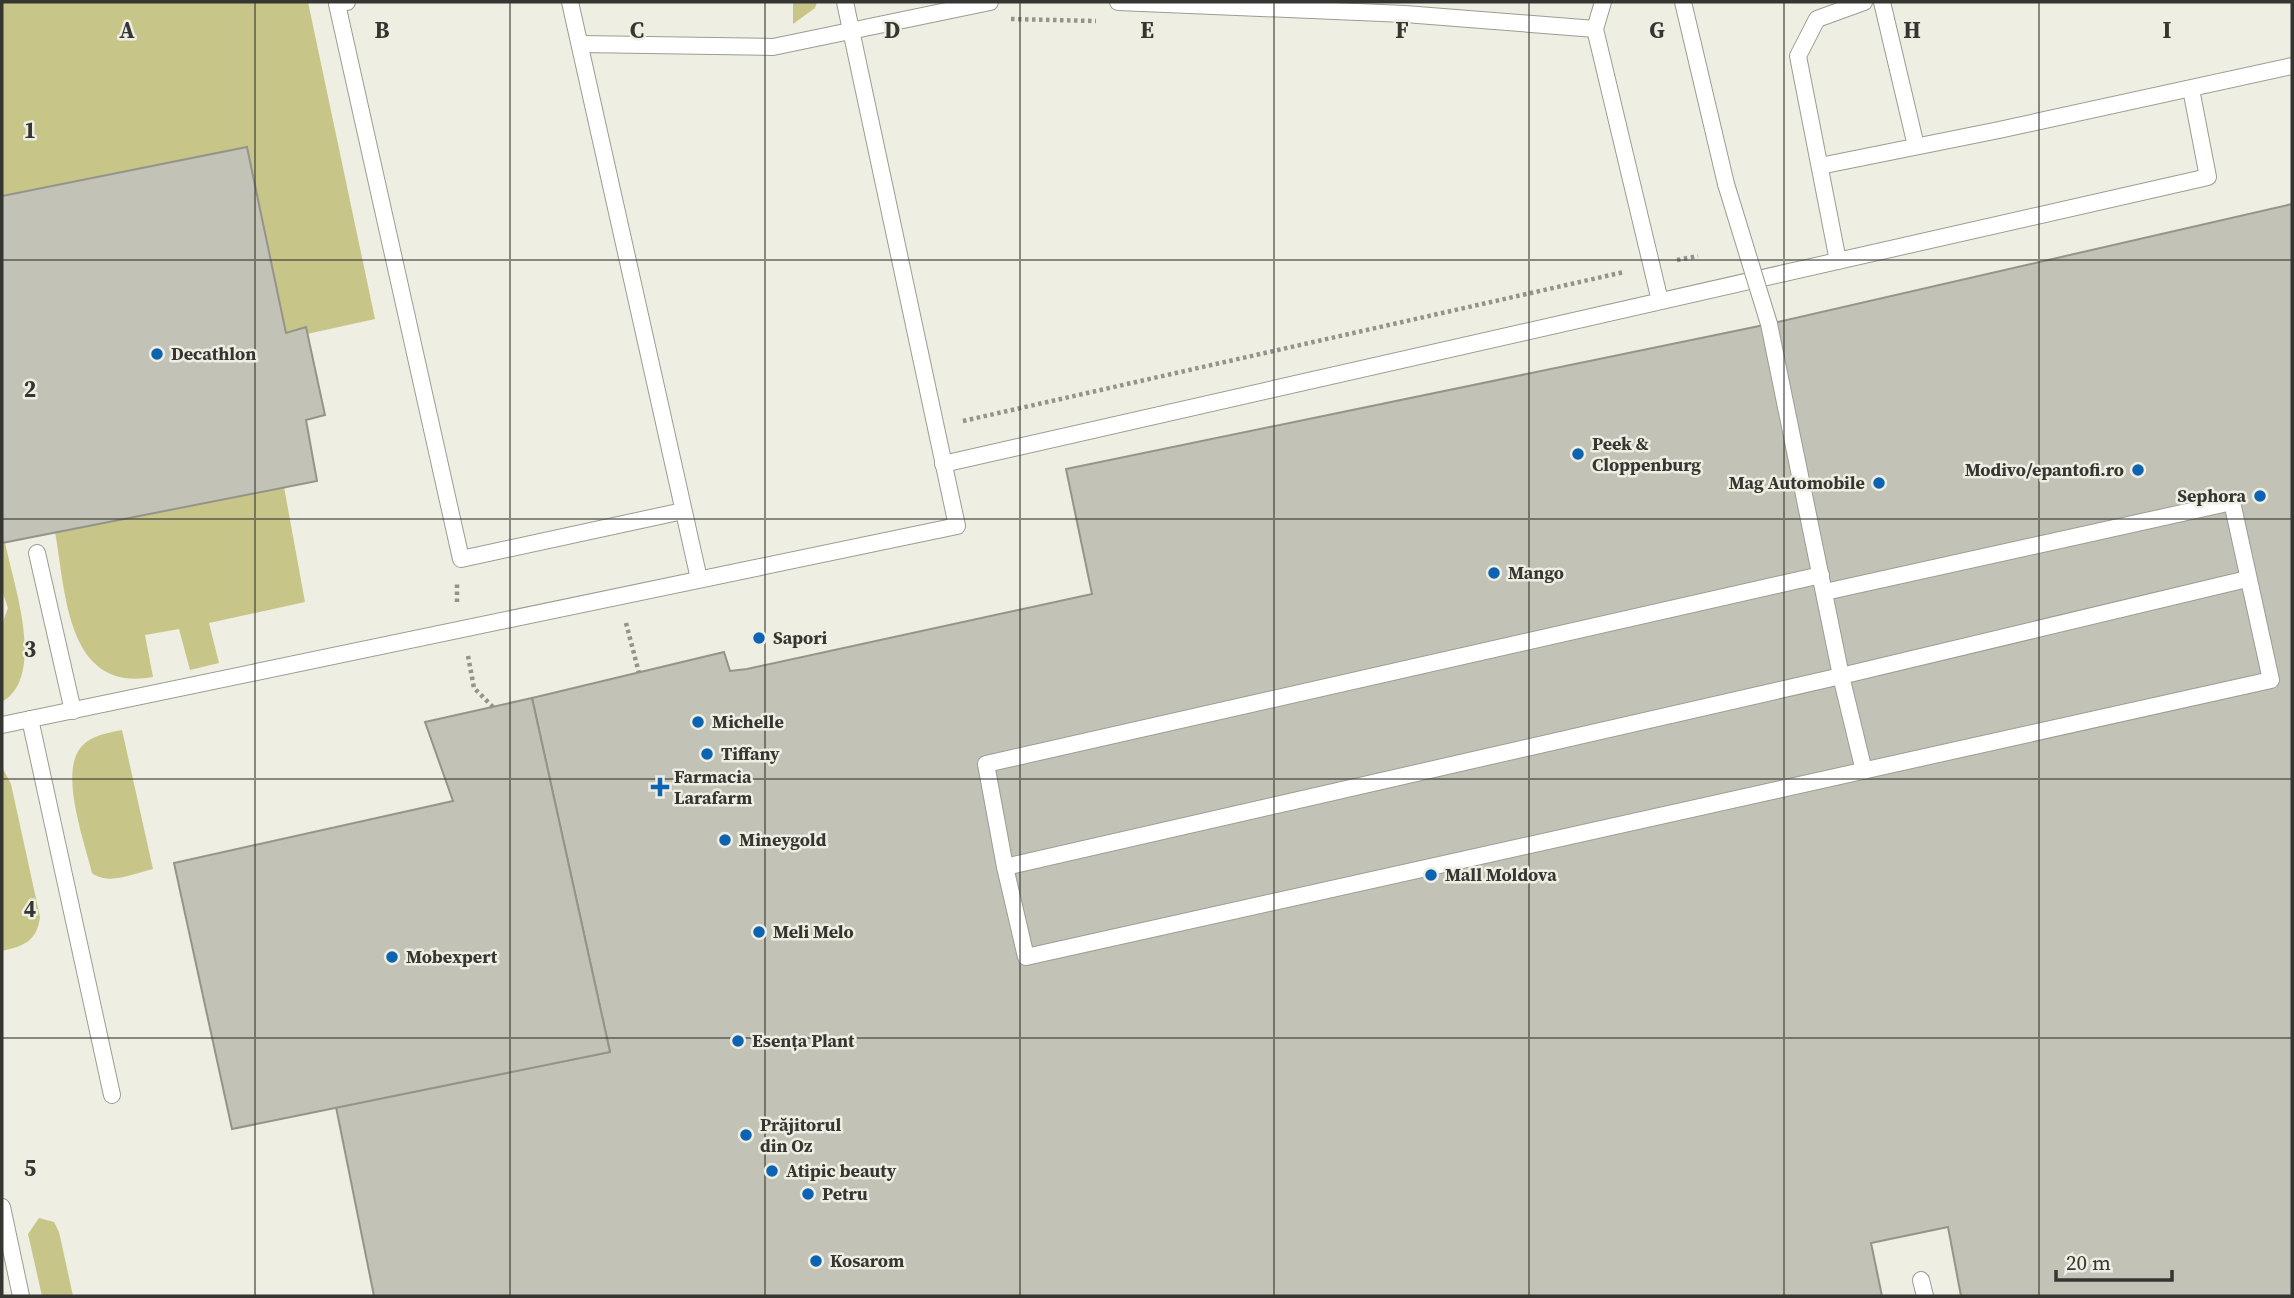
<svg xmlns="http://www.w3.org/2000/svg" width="2294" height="1298" font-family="'Source Serif 4',serif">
<rect width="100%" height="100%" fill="#eeeee3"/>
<g fill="#c8c588">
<polygon points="2,2 308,2 375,319 307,334 305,328 286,333 246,147 2,196"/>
<polygon points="793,2 817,2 815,8 793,24"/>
<path d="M284,487L305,602L209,623L219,663L190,670L179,629L145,635L153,677C66,693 66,592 55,532Z"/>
<path d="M5,542C13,584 47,676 2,702V624L8,608L2,591V543Z"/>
<path d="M122,730L153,869C135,873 108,886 92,873C85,843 58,771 82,746C92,735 108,733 122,730Z"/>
<path d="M2,767L11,784L40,917C37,941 24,946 2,951Z"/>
<polygon points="39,1218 54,1222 59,1232 73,1296 42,1296 28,1234"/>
</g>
<g fill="#c2c2b7" stroke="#95948a" stroke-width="2">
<polygon points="247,147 286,333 306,327 325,415 306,420 317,481 2,543 2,196"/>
<polygon points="2292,204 2292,1296 1961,1296 1948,1227 1871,1243 1882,1296 374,1296 336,1107 610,1052 532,698 724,652 730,671 747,669 1092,594 1066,469 1769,324"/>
<polygon points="532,698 610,1052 232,1129 174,863 453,801 425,722"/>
</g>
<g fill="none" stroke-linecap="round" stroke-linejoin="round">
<g stroke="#9c9c91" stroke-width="18">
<g id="lane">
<polyline points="347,2 337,4 461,559 683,511"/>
<polyline points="570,2 699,579"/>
<polyline points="1118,2 1405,14 1595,29 1603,2"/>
<polyline points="1683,2 1726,184"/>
<polyline points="1882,2 1916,146"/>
<polyline points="1595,29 1660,301"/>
<polyline points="580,44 773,47 990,2"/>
<polyline points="1820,166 1999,130 2292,66"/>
<polyline points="1838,261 1798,56 1817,19 1864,2"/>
<polyline points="1769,324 1841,676 1864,771"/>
<polyline points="943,464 2208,177 2191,89"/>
<polyline points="37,553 73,711"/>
<polyline points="1821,575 986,764 1005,867 1026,957 2271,680 2232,502 1825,592"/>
<polyline points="30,719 112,1095"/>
<polyline points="2,725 957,526 845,2"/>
<polyline points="1005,867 1841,676 2247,579"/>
<polyline points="2,1207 21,1296"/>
<polyline points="1921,1280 1925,1296"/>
</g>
</g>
<g stroke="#94948d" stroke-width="4.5" stroke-dasharray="3.5 3.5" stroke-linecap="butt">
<polyline points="1011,19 1096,21"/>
<polyline points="1677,260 1698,256"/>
<polyline points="963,421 1624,272"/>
<polyline points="457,602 457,584"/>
<polyline points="626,623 639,673"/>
<polyline points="468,656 474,688 495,709"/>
</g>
<use href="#lane" stroke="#fff" stroke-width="16"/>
<g stroke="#9c9c91" stroke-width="18" stroke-linecap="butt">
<polyline id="lane-bridge" points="1726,184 1769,324"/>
</g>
<use href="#lane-bridge" stroke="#fff" stroke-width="16"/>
</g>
<path fill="none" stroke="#353531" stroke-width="2" stroke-opacity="0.55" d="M255,2V1296M510,2V1296M765,2V1296M1020,2V1296M1274,2V1296M1529,2V1296M1784,2V1296M2039,2V1296M2,260H2292M2,519H2292M2,779H2292M2,1038H2292"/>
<g fill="#0c63b1" stroke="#eeeee3" stroke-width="2.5">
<circle cx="157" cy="354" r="7"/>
<circle cx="1578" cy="454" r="7"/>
<circle cx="2138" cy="470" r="7"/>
<circle cx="1879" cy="483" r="7"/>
<circle cx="2260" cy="496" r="7"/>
<circle cx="1494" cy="573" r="7"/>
<circle cx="759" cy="638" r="7"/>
<circle cx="698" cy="722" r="7"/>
<circle cx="707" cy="754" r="7"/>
<path d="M656.5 776.5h7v7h7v7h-7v7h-7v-7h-7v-7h7z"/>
<circle cx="725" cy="840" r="7"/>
<circle cx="1431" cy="875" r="7"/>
<circle cx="759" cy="932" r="7"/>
<circle cx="392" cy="957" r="7"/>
<circle cx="738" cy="1041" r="7"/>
<circle cx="746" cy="1135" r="7"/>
<circle cx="772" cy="1171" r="7"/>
<circle cx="808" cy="1194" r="7"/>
<circle cx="816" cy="1261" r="7"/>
</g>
<g text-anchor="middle" stroke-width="5" stroke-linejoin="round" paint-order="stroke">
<g font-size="18" font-weight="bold" fill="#353531" stroke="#eeeee3" text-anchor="start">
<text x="171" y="360">Decathlon</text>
<text x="1592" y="450">Peek &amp;<tspan x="1592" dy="21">Cloppenburg</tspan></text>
<text x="2124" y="476" text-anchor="end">Modivo/epantofi.ro</text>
<text x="1865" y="489" text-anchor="end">Mag Automobile</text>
<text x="2246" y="502" text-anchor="end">Sephora</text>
<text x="1508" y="579">Mango</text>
<text x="773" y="644">Sapori</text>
<text x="712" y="728">Michelle</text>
<text x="721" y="760">Tiffany</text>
<text x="674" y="783">Farmacia<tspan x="674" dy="21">Larafarm</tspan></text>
<text x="739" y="846">Mineygold</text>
<text x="1445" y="881">Mall Moldova</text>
<text x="773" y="938">Meli Melo</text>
<text x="406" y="963">Mobexpert</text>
<text x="752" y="1047">Esența Plant</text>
<text x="760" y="1131">Prăjitorul<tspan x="760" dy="21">din Oz</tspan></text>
<text x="786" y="1177">Atipic beauty</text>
<text x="822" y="1200">Petru</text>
<text x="830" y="1267">Kosarom</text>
</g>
</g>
<g font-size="23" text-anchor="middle" font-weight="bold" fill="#353531" stroke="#eeeee3" stroke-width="5" stroke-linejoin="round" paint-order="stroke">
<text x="127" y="38">A</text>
<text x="382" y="38">B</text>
<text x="637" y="38">C</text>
<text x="892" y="38">D</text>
<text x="1147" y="38">E</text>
<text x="1402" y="38">F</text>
<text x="1657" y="38">G</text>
<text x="1912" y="38">H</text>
<text x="2167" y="38">I</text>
<text x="30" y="138">1</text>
<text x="30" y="397">2</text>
<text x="30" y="657">3</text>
<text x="30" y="917">4</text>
<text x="30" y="1176">5</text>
</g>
<rect width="2294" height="1298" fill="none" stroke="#353531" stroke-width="7"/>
<path d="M2056 1270v10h116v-10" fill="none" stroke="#353531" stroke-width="3.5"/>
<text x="2066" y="1270" font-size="21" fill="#353531" stroke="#eeeee3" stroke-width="5" paint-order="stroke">20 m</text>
</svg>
